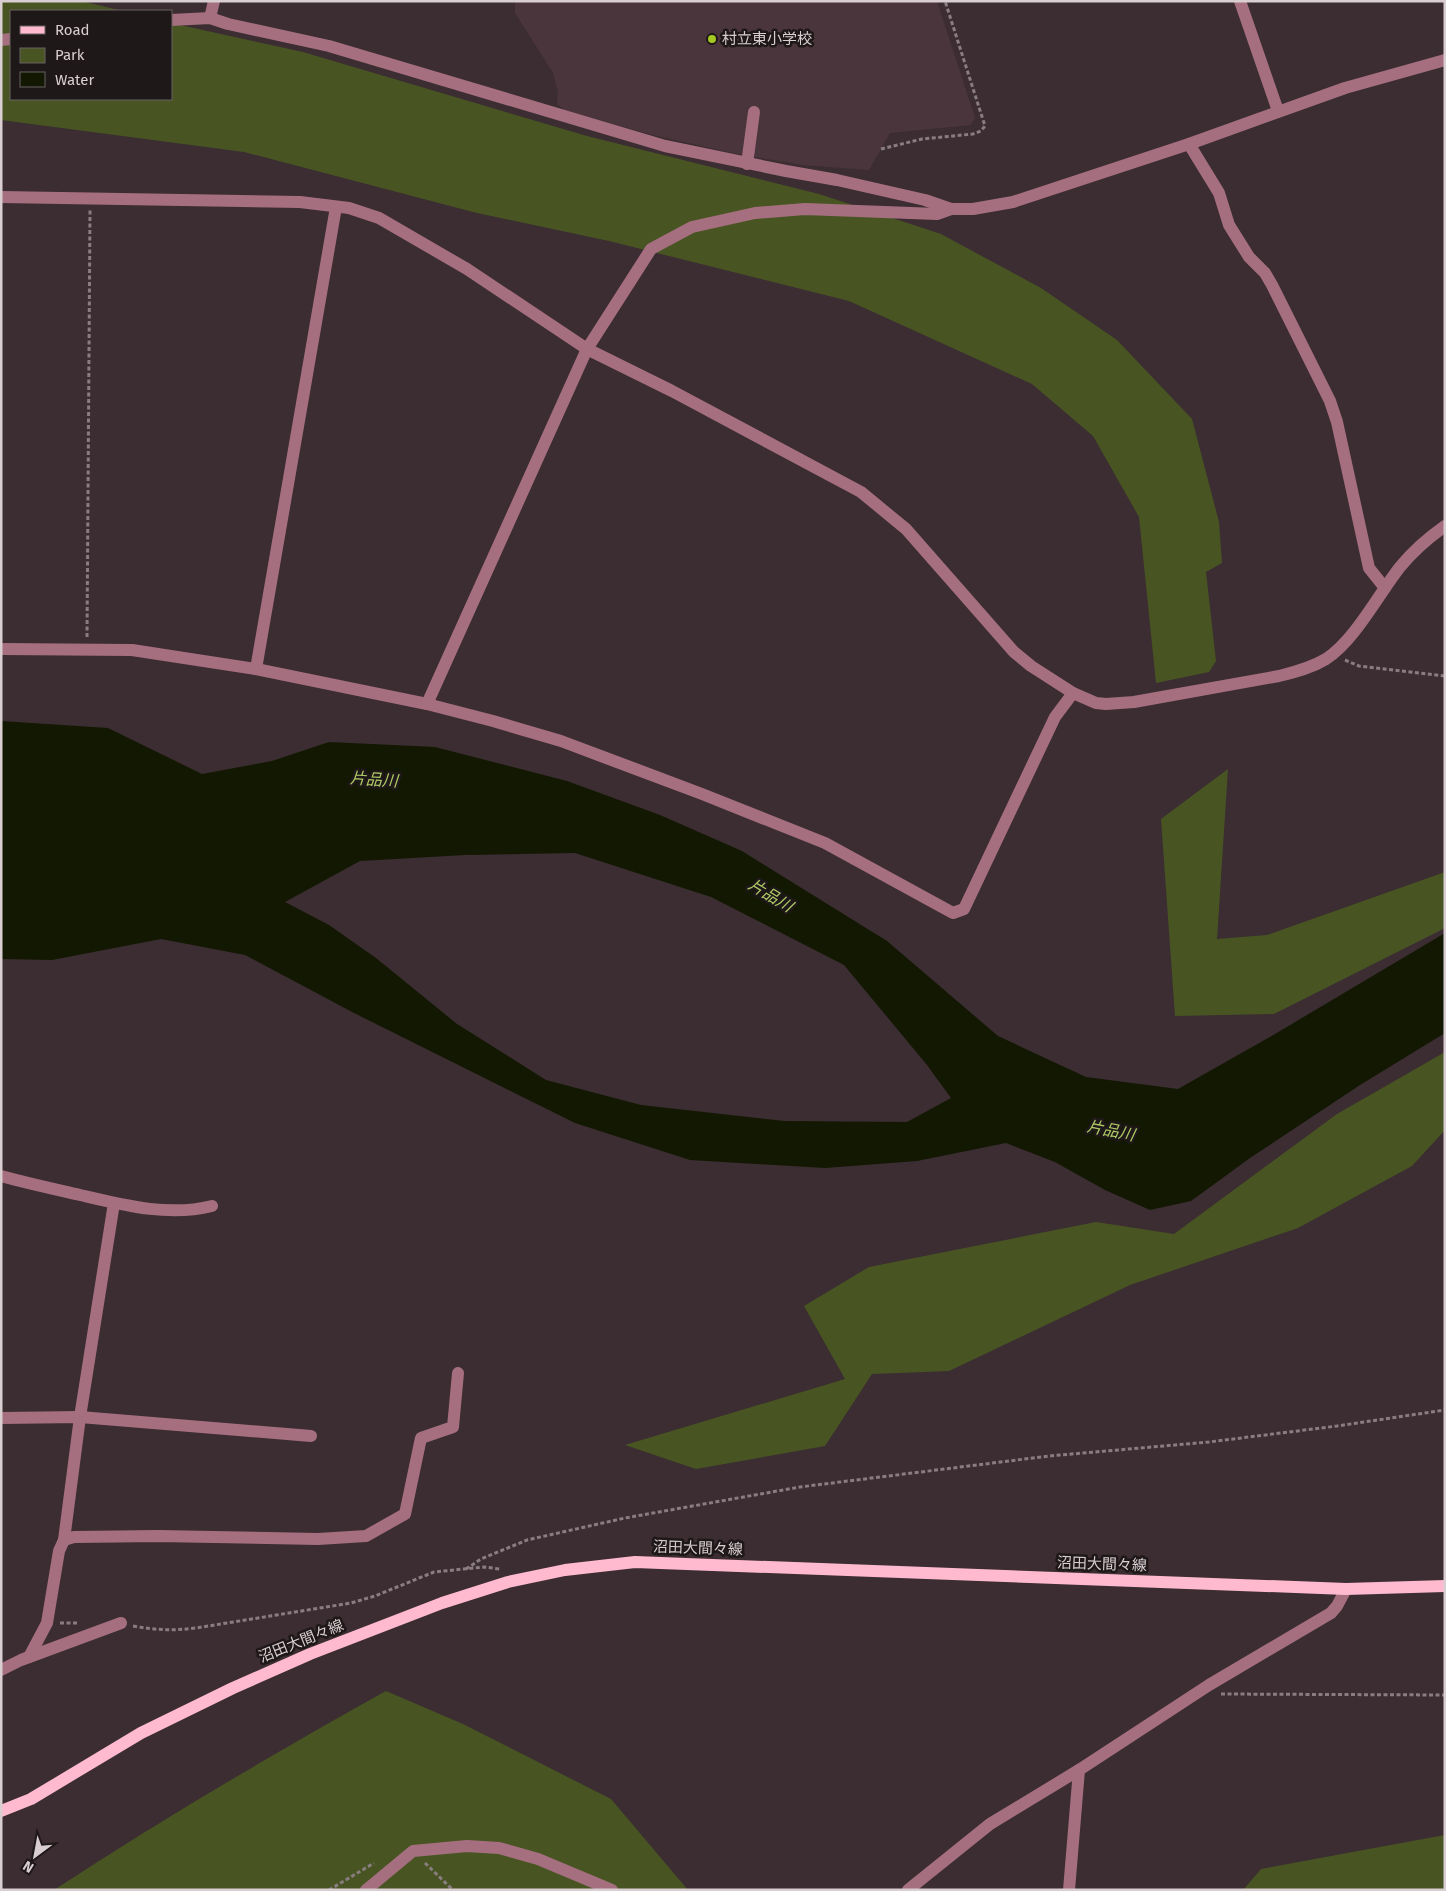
<svg xmlns="http://www.w3.org/2000/svg" width="1446" height="1891" font-family="'Fira Sans','Noto Sans JP',sans-serif">
<rect width="100%" height="100%" fill="#3b2d31"/>
<polygon fill="#4a353c" points="515,1 937,1 975,118 971,125 890,133 869,170 802,165 732,153 649,134 564,110 557,104 558,92 553,73 515,13"/>
<g fill="#485523">
<polygon points="1,1 81,1 123,11 11,11 11,99 171,99 171,23 303,52 587,136 819,194 941,234 1041,288 1117,340 1192,419 1219,522 1222,563 1206,572 1216,661 1209,672 1156,683 1139,517 1093,436 1032,384 849,301 609,241 477,213 244,152 1,120"/>
<polygon points="1228,769 1217,939 1267,935 1445,872 1445,928 1274,1014 1175,1016 1161,819"/>
<polygon points="1445,1052 1445,1130 1412,1166 1298,1228 1130,1285 949,1371 872,1374 825,1446 696,1469 625,1445 845,1379 804,1306 869,1267 1096,1222 1174,1234 1337,1114"/>
<path d="M386,1691L463,1724L611,1799L688,1890H54C162,1819 273,1754 386,1691Z"/>
<polygon points="1445,1835 1445,1890 1243,1890 1261,1869"/>
</g>
<path fill="#131803" fill-rule="evenodd" d="M1,721L108,728L202,774L272,761L329,742L435,747L567,781L660,815L742,851L887,941L998,1036L1086,1077L1178,1089L1275,1034L1445,933V1033L1360,1085L1250,1158L1191,1201L1150,1210L1105,1190L1055,1162L1006,1143L917,1161L825,1168L690,1160L575,1123L354,1013L245,955L161,939L52,960L1,959ZM575,853L711,897L844,965L927,1065L951,1098L907,1122L784,1121L641,1105L546,1080L457,1024L376,958L329,925L285,902L360,861L465,855Z"/>
<g fill="none" stroke-linecap="round" stroke-linejoin="round">
<g stroke="#897d80" stroke-width="3" stroke-dasharray="4 2.5" stroke-linecap="butt">
<polyline points="881,149 922,139 973,134 981,131 985,126 945,1"/>
<polyline points="87,637 90,210"/>
<polyline points="1345,660 1359,666 1445,676"/>
<polyline points="466,1569 481,1559 527,1540 625,1518 800,1487 1049,1456 1209,1442 1337,1426 1445,1410"/>
<polyline points="60,1623 77,1623"/>
<path d="M133,1626C155,1630 173,1631 196,1628L351,1603L375,1596L434,1572L484,1567L500,1569"/>
<polyline points="1221,1694 1445,1695"/>
<polyline points="425,1863 453,1890"/>
<polyline points="329,1890 374,1863"/>
</g>
<g stroke="#a66f80" stroke-width="12">
<polyline points="1240,1 1278,111"/>
<polyline points="210,18 214,1"/>
<polyline points="171,20 210,18 228,24 329,46 665,146 786,171 837,180 925,200 951,209 973,209 1013,202 1189,144 1345,88 1445,60"/>
<polyline points="1,40 11,39"/>
<polyline points="1189,144 1219,193 1229,225 1249,257 1265,273 1272,285 1330,401 1337,422 1369,568 1385,588"/>
<polyline points="747,164 754,112"/>
<path d="M1,197L300,202L349,208L379,218L467,269L587,349L672,391L861,492L906,529L1014,652L1031,666L1073,693L1096,703L1106,704L1134,702L1279,676C1296,672 1311,668 1326,659C1355,640 1378,595 1400,567C1413,551 1428,538 1445,526"/>
<polyline points="1,649 132,650 256,669 427,704 493,721 561,741 702,794 825,843 953,913 964,909 1055,717 1073,693"/>
<polyline points="256,669 336,207"/>
<polyline points="427,704 587,349 651,249 692,227 755,213 805,209 937,214 951,209"/>
<path d="M1,1176C27,1183 54,1189 80,1195C123,1205 168,1217 212,1206"/>
<polyline points="1,1418 80,1417 311,1436"/>
<polyline points="64,1540 80,1417 114,1203"/>
<polyline points="29,1657 47,1623 59,1551 64,1540 74,1537 158,1536 318,1539 366,1536 405,1514 421,1438 453,1427 458,1373"/>
<polyline points="1,1670 21,1660 121,1623"/>
<polyline points="366,1890 413,1851 467,1846 499,1848 538,1859 612,1890"/>
<polyline points="908,1890 990,1824 1079,1770 1209,1685 1331,1613 1337,1606 1346,1589"/>
<polyline points="1069,1890 1079,1770"/>
</g>
<polyline stroke="#ffbad0" stroke-width="12" points="1,1811 31,1799 141,1733 233,1688 310,1654 442,1603 508,1582 565,1570 635,1562 1346,1589 1445,1586"/>
</g>
<circle fill="#a5c822" stroke="#1e1819" stroke-width="2" cx="712" cy="39" r="5"/>
<g text-anchor="middle" stroke-width="5" stroke-linejoin="round" paint-order="stroke">
<g font-size="15" fill="#d9cfd2" stroke="#1e1819" text-anchor="start">
<text x="722" y="44">村立東小学校</text>
</g>
<g font-size="15" fill="#d9cfd2" stroke="#1e1819">
<text transform="translate(698 1548) rotate(2)" y="5">沼田大間々線</text>
<text transform="translate(1102 1564) rotate(2)" y="5">沼田大間々線</text>
<text transform="translate(301 1641) rotate(-22)" y="5">沼田大間々線</text>
</g>
<g font-size="16" font-style="italic" fill="#b0cc64" stroke="#1e1819">
<text transform="translate(374 779) rotate(4)" y="6">片品川</text>
<text transform="translate(771 895) rotate(31)" y="6">片品川</text>
<text transform="translate(1111 1130) rotate(11)" y="6">片品川</text>
</g>
</g>
<rect width="1446" height="1891" fill="none" stroke="#d9cfd2" stroke-width="5"/>
<rect x="10" y="10" width="162" height="90" fill="#1e1819" stroke="#696163"/>
<rect x="20" y="26" width="25" height="8" fill="#ffbad0" stroke="#696163"/>
<text x="55" y="35" font-size="15" fill="#d9cfd2">Road</text>
<rect x="20" y="48" width="25" height="15" fill="#485523" stroke="#696163"/>
<text x="55" y="60" font-size="15" fill="#d9cfd2">Park</text>
<rect x="20" y="72" width="25" height="15" fill="#131803" stroke="#696163"/>
<text x="55" y="85" font-size="15" fill="#d9cfd2">Water</text>
<g transform="translate(35 1856) rotate(212)" stroke="#1e1819" stroke-width="4" paint-order="stroke">
<path d="M0-4L9 19L0 12L-9 19Z" fill="#d9cfd2"/>
<text y="-8" font-size="14" font-weight="bold" text-anchor="middle" fill="#d9cfd2">N</text>
</g>
</svg>
